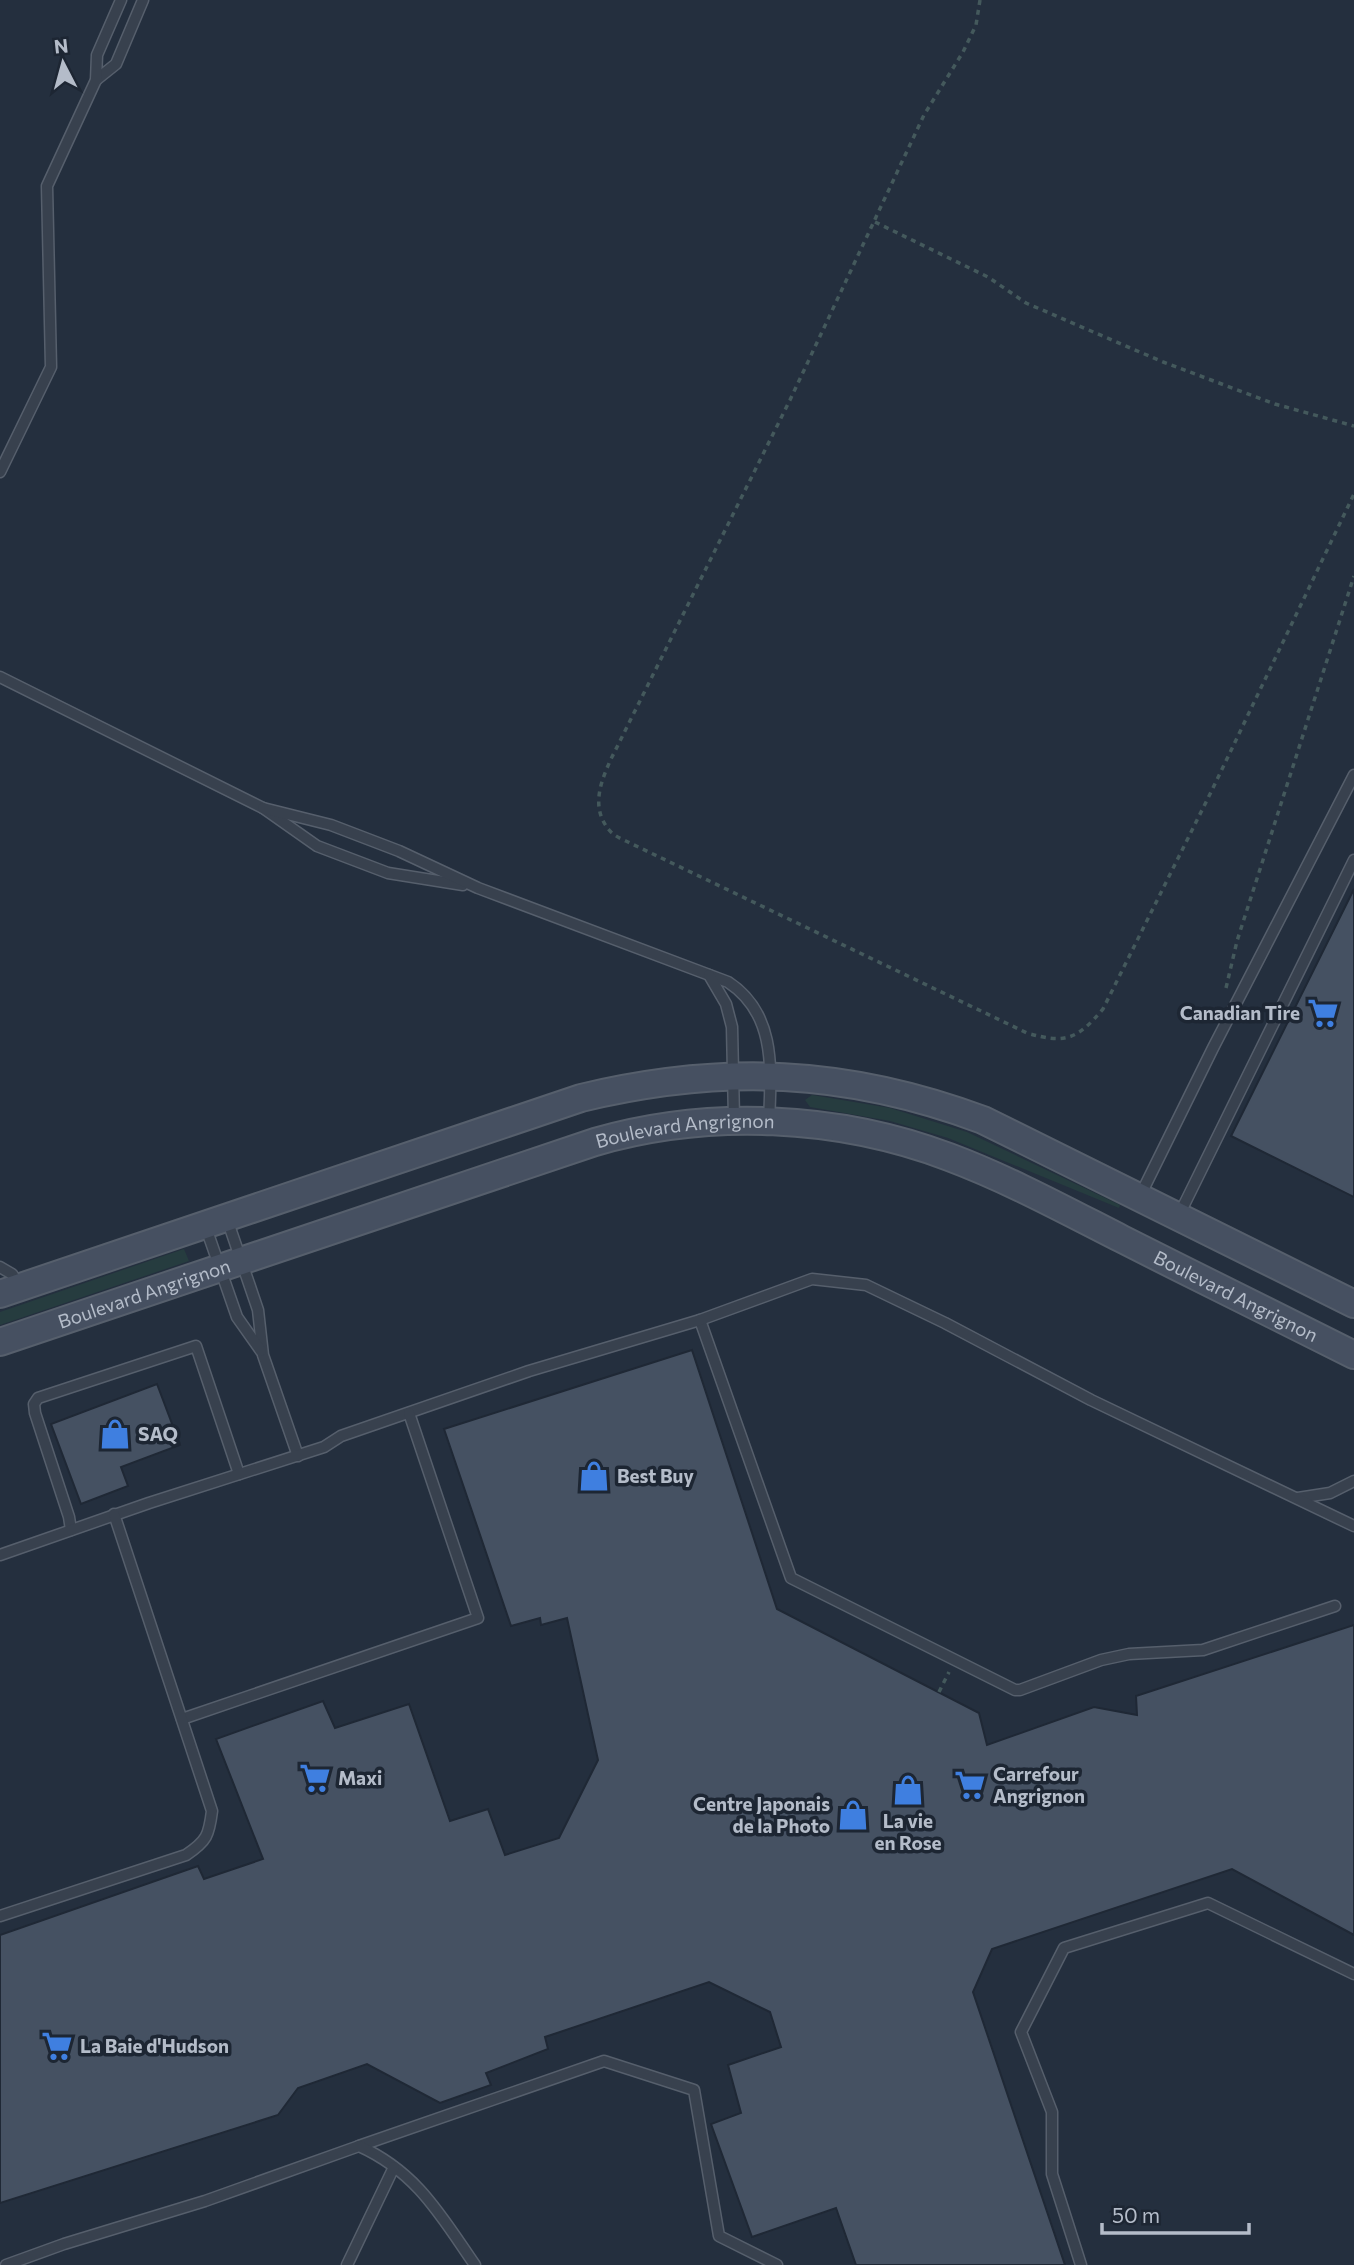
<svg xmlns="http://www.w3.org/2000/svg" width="1354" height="2265" font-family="Commissioner,sans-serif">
<rect width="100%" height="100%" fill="#242f3e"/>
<g fill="#263c3f">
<polygon points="812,1095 890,1108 967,1132 1120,1205 1119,1208 948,1138 890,1121 810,1107 805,1100"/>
<polygon points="184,1249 189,1261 0,1325 0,1312"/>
</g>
<g fill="#455162" stroke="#1f2835" stroke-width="2">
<polygon points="1354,889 1354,1197 1231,1136"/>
<polygon points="692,1350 777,1609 979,1713 987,1745 1094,1707 1137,1715 1136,1696 1354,1625 1354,1935 1232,1869 992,1949 973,1992 1065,2265 856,2265 836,2208 752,2237 711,2124 741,2113 728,2065 781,2047 770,2012 709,1982 545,2037 548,2049 486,2073 491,2085 440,2103 367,2064 298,2088 278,2115 0,2203 0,1935 198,1866 204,1879 263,1859 216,1739 323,1701 335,1728 409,1704 450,1821 488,1809 505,1855 559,1838 598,1760 567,1618 541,1625 540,1618 511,1626 444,1429"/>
<polygon points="157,1384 180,1445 121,1467 128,1486 81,1504 51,1424"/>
</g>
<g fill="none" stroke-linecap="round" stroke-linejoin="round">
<g stroke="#565f6c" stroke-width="13">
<g id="lane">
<polyline points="96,80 116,64 143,0"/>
<polyline points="0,472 51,367 47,186 96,80 97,55 121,0"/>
<polyline points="0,677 263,808 317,846 388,873 463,885"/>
<path d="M263,808L331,825L399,851L478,888L728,982C777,1014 771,1071 769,1122"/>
<polyline points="709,975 726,1004 732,1027 734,1119"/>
<polyline points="1140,1196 1213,1048 1354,775"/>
<polyline points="1179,1215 1354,860"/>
<polyline points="227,1219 258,1310 263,1355 298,1456"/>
<polyline points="205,1225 237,1317 261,1351"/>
<polyline points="0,1267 12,1274 19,1285"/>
<polyline points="700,1320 791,1578 1015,1690 1020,1690 1101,1660 1129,1654 1203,1650 1335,1606"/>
<polyline points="1298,1498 1330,1493 1354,1481"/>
<polyline points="71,1530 69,1517 35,1413 34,1404 38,1398 196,1346 239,1474"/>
<polyline points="0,1555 149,1503 324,1447 341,1436 529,1371 700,1320 812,1279 866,1285 945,1323 1091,1400 1354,1526"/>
<polyline points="182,1719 478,1618 409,1413"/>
<path d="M0,1916L186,1855C207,1841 209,1835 212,1811L114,1514"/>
<polyline points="359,2146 604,2061 694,2090 719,2236 777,2265"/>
<path d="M6,2265L64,2244L205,2201L359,2146C417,2172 441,2216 475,2265"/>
<polyline points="347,2265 394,2167"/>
<polyline points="1081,2265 1052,2174 1052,2112 1021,2032 1064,1948 1208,1903 1354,1974"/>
</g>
</g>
<g stroke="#565f6c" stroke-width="30">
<g id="secondary">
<path d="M0,1294L581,1098C723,1064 846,1069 983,1120L1354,1304"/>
<path id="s1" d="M0,1342L595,1142C709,1109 838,1115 949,1157C1008,1179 1065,1210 1122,1239C1199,1278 1276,1316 1354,1355"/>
</g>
</g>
<g stroke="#44595c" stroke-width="3.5" stroke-dasharray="5 5" stroke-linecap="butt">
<path d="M980,0L976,25L963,52L924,115L790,400L611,759C600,783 590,810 611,832C616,837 624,840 630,843L1027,1033C1065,1044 1077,1040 1103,1009L1212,790L1354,494"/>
<polyline points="875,222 988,277 1026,303 1163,362 1275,404 1354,426"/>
<polyline points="1226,988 1237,941 1354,576"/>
<polyline points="939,1692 949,1672"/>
</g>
<use href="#lane" stroke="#38414e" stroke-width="10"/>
<use href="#secondary" stroke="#465061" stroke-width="26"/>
</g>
<defs>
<g id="supermarket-bare" transform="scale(2.415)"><path d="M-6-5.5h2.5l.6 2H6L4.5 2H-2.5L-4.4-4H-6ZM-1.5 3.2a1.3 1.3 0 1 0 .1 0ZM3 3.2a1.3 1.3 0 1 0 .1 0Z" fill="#3f7fe0" stroke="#1d2633" stroke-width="2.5" paint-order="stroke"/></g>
<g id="shop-bare" transform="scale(2.415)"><path d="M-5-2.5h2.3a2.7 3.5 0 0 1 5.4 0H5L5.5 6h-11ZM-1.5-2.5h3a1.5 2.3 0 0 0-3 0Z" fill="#3f7fe0" stroke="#1d2633" stroke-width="2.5" paint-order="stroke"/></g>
</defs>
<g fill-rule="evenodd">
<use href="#supermarket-bare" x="1323" y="1013"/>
<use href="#shop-bare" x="115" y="1434"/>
<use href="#shop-bare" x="594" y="1476"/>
<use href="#supermarket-bare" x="315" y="1778"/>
<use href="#supermarket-bare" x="970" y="1785"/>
<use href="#shop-bare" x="908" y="1790"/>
<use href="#shop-bare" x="853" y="1815"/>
<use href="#supermarket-bare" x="57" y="2046"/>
</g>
<g text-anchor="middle" stroke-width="7" stroke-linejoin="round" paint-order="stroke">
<g font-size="19" font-weight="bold" fill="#b4bcc9" stroke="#1d2633" text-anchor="start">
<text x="1300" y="1020" text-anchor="end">Canadian Tire</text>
<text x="138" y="1441">SAQ</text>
<text x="617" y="1483">Best Buy</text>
<text x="993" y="1781">Carrefour<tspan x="993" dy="22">Angrignon</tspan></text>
<text x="338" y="1785">Maxi</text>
<text x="830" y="1811" text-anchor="end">Centre Japonais<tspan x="830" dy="22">de la Photo</tspan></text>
<text x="908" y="1828" text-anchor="middle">La vie<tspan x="908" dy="22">en Rose</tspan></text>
<text x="80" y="2053">La Baie d'Hudson</text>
</g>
<g font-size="19" fill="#b4bcc9" stroke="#1d2633">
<text dy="7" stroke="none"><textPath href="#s1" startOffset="719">Boulevard Angrignon</textPath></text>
<text dy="7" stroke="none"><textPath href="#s1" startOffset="152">Boulevard Angrignon</textPath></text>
<text dy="7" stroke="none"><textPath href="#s1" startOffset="1307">Boulevard Angrignon</textPath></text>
</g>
</g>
<g transform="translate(63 63) rotate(354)" stroke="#1d2633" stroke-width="5" paint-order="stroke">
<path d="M0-5L12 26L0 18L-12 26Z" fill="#b4bcc9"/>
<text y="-10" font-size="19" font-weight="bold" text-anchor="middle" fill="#b4bcc9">N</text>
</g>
<path d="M1102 2223v10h147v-10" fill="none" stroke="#b4bcc9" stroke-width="3.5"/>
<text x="1112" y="2223" font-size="21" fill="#b4bcc9" stroke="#1d2633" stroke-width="5" paint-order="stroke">50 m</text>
</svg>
